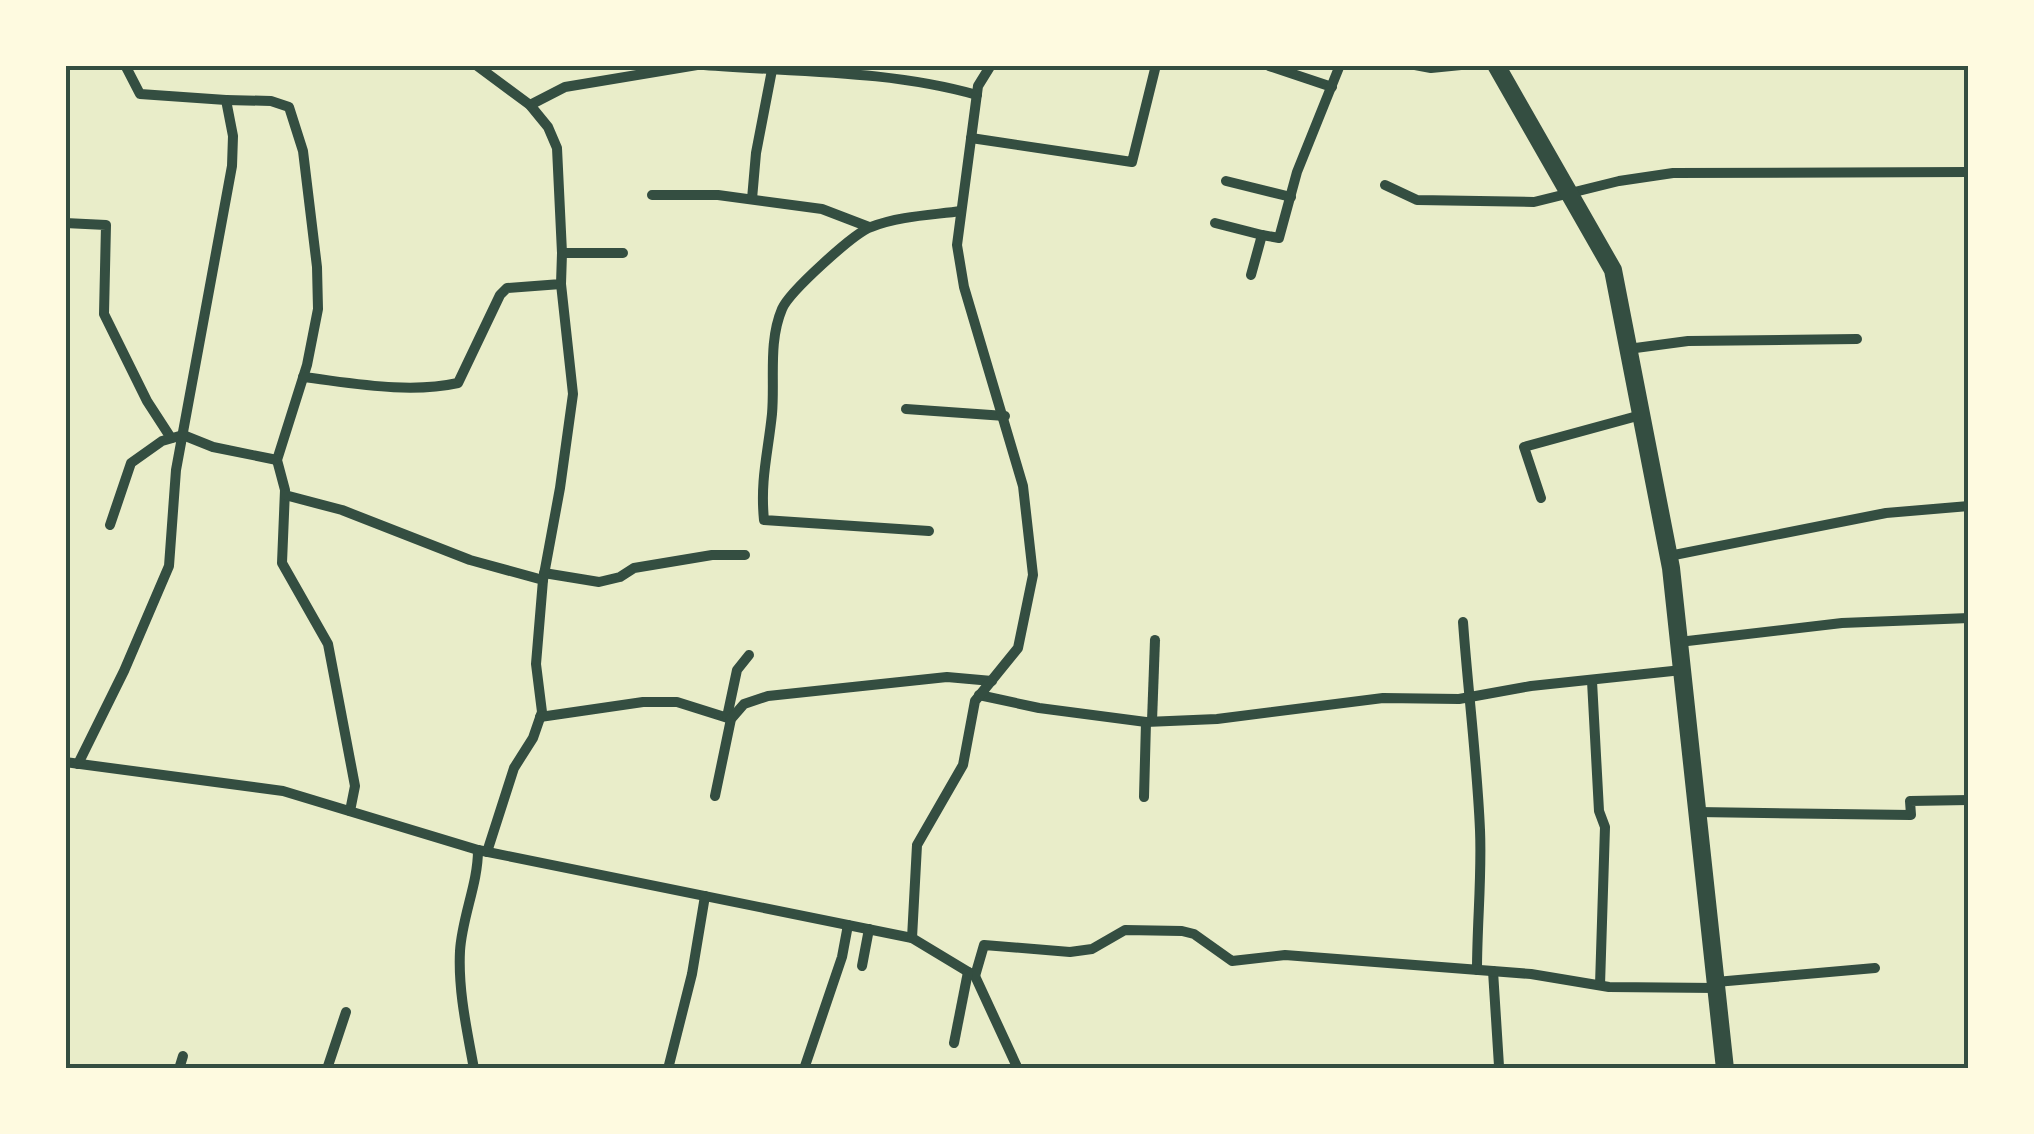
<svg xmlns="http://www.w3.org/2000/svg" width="2034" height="1134" font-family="Mulish,sans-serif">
<rect width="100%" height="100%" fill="#e9edc9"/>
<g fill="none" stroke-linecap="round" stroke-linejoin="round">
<g stroke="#344e41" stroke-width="10">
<polyline points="476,65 530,105 548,127 557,148 562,253"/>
<path d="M704,65C795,72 889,70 977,95"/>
<polyline points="1415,65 1431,68 1461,65"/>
<polyline points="1269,66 1332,87"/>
<polyline points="226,100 271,101 289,107 303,151 317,267 318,309 307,365 277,460 285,490 282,563 328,644 355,786 350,811"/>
<polyline points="530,105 565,87 697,65"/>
<polyline points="971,138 1132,162 1156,65"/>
<polyline points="1226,181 1291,197"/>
<polyline points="1385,185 1417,200 1534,202 1619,181 1673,173 1969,172"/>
<polyline points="652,195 718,195 822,209 869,227"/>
<polyline points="752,199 756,153 772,70"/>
<polyline points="65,223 106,225 104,314 147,401 171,438"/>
<polyline points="1215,223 1262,235"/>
<polyline points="1251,275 1262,235 1279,238 1297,172 1340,65"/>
<polyline points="1628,349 1688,341 1857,339"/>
<path d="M303,377C353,383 408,394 458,383L500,295L507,288L561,284L562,253H623"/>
<polyline points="906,409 1005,416"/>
<polyline points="285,495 342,510 470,560 543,580 536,664 542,712 533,738 514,768 487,852"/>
<polyline points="1541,498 1524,447 1641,415"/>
<polyline points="110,525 131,463 162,441 183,435 213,447 277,460"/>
<path d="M929,531L764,520C760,480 768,453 772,414C775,380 768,342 782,309C789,292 854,233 871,227C899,216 932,215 961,211"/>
<polyline points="1669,556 1886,513 1969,506"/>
<polyline points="544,573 599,582 620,577 634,568 712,555 745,555"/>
<polyline points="543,580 560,488 573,394 561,284"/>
<path d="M1463,622C1468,691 1477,761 1480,830C1482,877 1477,923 1477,970"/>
<polyline points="1679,642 1842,623 1969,618"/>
<polyline points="1592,681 1599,811 1605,827 1600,985"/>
<polyline points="979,695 1039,708 1146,722 1217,719 1383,698 1459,699 1531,686 1682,670"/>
<polyline points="540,717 643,702 677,702 731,719"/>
<polyline points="727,717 737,670 749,655"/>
<polyline points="1152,721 1155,640"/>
<polyline points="65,762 283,791 478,850 912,938 975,976 1018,1069"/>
<polyline points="78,764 124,671 169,566 176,470 232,166 233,136 226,100 140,94 125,65"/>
<polyline points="715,796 731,719 744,704 768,696 947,677 992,681"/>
<polyline points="1144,797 1146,722"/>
<polyline points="1697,812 1911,815 1910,801 1969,800"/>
<polyline points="912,938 917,845 963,765 975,701 1018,648 1033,575 1023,486 964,287 957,245 978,86 991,65"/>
<polyline points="862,966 869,929"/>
<polyline points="1493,971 1499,1066"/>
<polyline points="975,976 984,945 1070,952 1092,949 1125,930 1182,931 1194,934 1232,961 1285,955 1531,974 1609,987 1716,988"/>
<polyline points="1716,982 1875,968"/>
<polyline points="954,1043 968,972"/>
<polyline points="179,1069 183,1056"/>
<polyline points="327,1069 346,1012"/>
<path d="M474,1069C467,1030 458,991 460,951C462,917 478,884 478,850"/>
<polyline points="668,1069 692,974 705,896"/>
<polyline points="804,1069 842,957 848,925"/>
</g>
<polyline stroke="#344e41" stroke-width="18" points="1496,65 1613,270 1671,568 1725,1069"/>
</g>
<rect width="2034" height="1134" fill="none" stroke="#fefae0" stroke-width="135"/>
<rect x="68" y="68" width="1898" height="998" fill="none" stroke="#344e41" stroke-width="4"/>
</svg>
